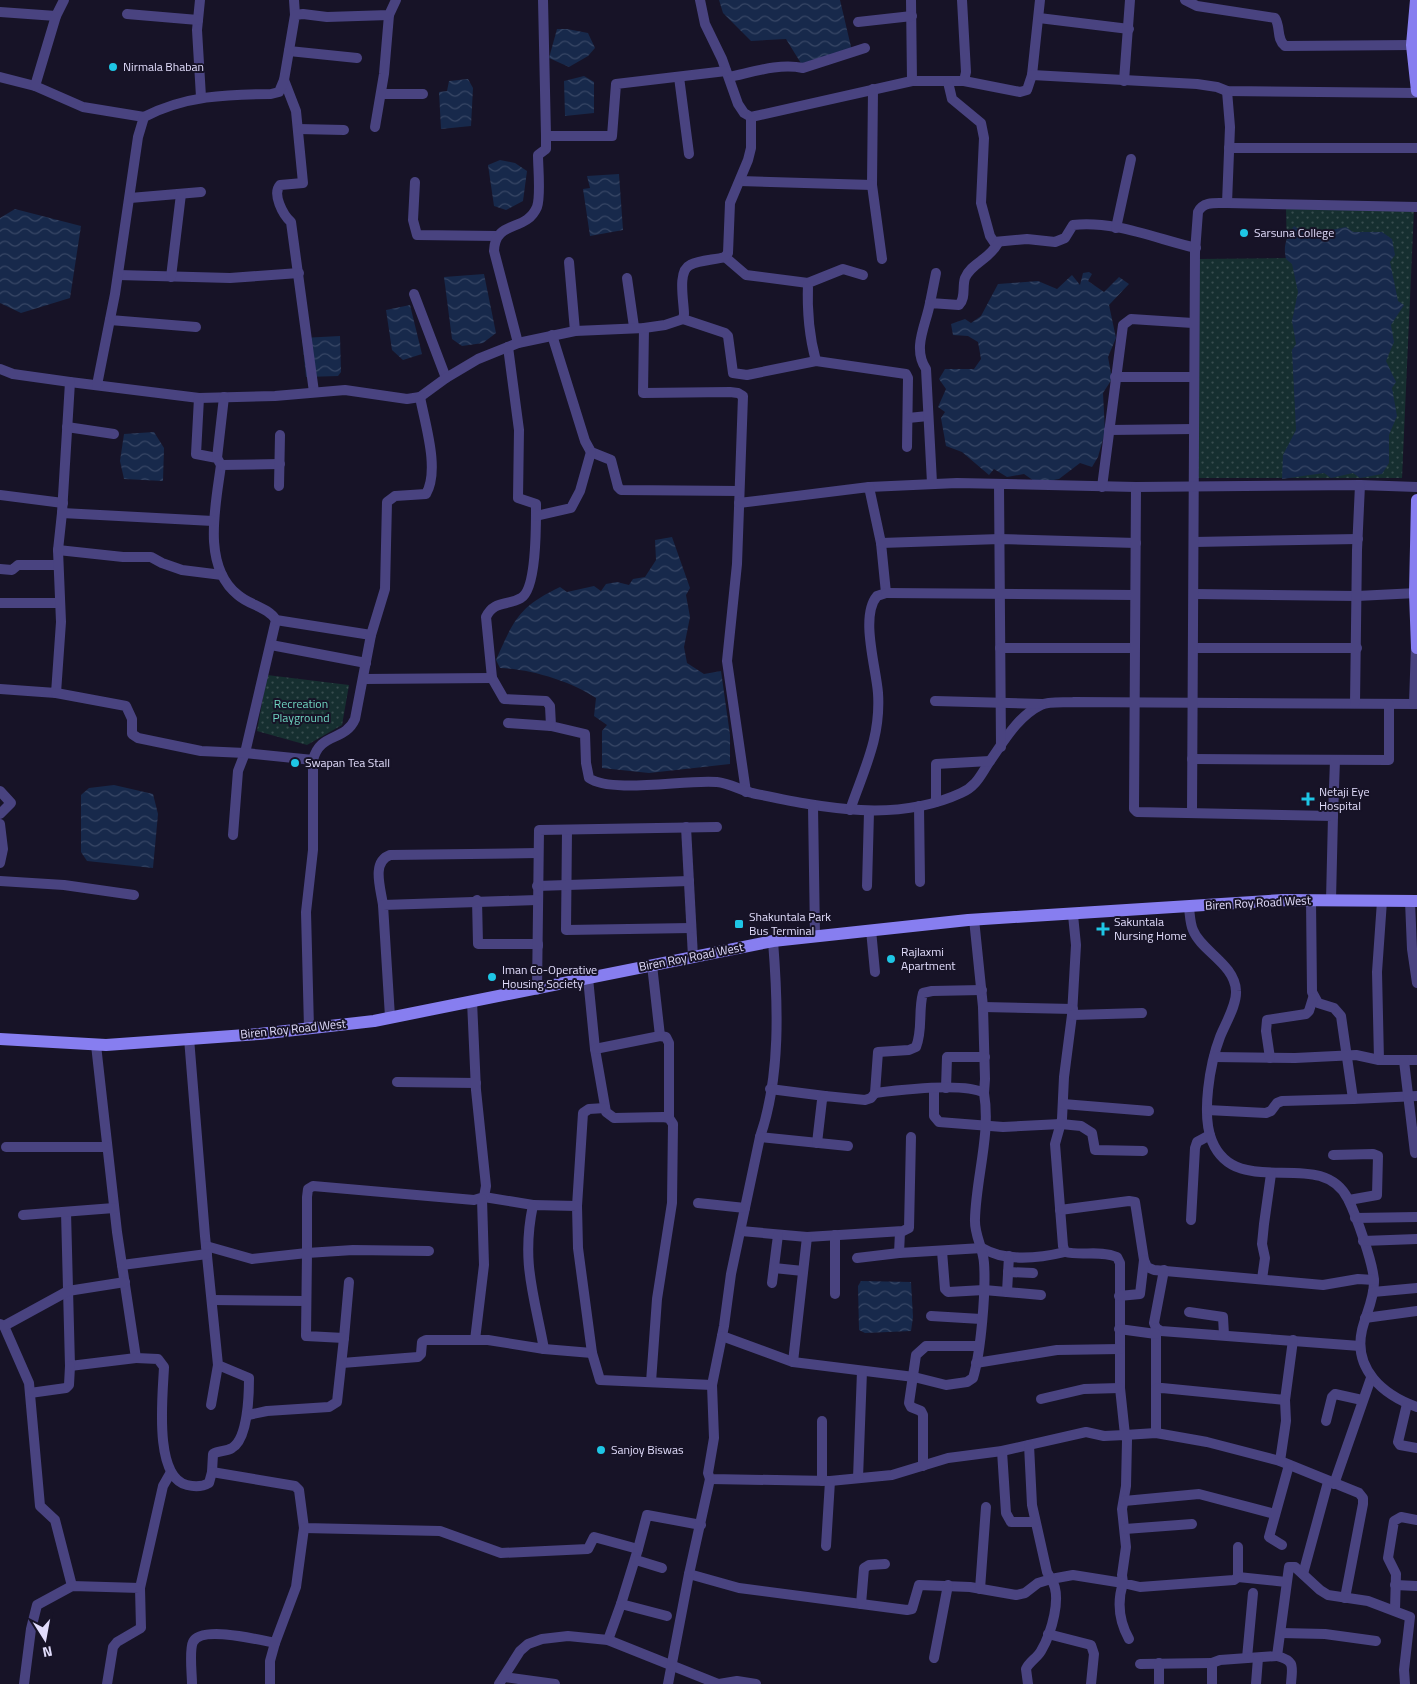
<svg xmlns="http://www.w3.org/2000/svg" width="1417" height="1684" font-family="'Titillium Web',sans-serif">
<defs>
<pattern id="green-dots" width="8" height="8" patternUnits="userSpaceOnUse" patternTransform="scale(1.25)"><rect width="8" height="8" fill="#162f30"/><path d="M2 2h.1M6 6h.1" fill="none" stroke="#384d4f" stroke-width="1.8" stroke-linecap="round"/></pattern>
<pattern id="water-waves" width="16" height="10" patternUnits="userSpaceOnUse" patternTransform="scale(1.25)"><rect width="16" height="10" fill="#17294b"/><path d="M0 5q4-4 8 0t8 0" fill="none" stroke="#384766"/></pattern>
</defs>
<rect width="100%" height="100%" fill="#171327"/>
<g fill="url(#green-dots)">
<polygon points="1286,209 1414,209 1402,478 1198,478 1199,259 1287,258"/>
<polygon points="267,675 349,685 342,725 307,745 257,731"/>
</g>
<g fill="url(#water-waves)">
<polygon points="719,0 840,0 852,51 802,65 786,39 751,41 723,13"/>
<polygon points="557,29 567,29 588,33 595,48 588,56 569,67 549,58"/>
<polygon points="584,76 594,82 594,113 565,116 564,81"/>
<polygon points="468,79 473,88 471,126 441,129 439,92 447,91 449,81"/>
<polygon points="500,160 515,163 527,171 523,201 506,210 494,206 488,165"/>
<polygon points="619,174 623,230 590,236 583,189 590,188 587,176"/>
<polygon points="15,209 81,226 70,298 21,313 0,303 0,218"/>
<path d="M1294,226L1307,235L1346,227L1353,232H1382L1392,239L1395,255L1390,262L1398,301L1404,305L1391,325L1394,342L1386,361L1396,382L1392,388L1397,416L1389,435V463L1382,474L1360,478L1353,473L1331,478L1324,473L1282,479L1283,455L1296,430L1292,350L1296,344L1292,321L1298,292L1292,264L1286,259C1283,246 1286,238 1294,226Z"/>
<polygon points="1089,272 1092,274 1088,281 1104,292 1119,277 1129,284 1109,305 1116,338 1108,357 1112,379 1103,393 1105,432 1098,457 1092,467 1080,463 1059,479 1037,483 1024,474 1007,477 994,469 989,475 962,452 946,446 941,418 945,412 938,407 946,389 939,379 945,369 974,369 981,359 978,342 968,336 953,335 951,324 965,319 971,323 981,316 998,284 1038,281 1057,289 1072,275 1080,285 1083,273"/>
<polygon points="484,274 496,333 483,343 462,346 452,339 444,277"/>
<polygon points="410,305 422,354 403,360 392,350 386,310"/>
<polygon points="340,336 341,372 338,376 306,377 302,338"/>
<polygon points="154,432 164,448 163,481 124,479 120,461 124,434"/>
<path d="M672,537L690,588L686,595L690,617L684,647L687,663L704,674L721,671L730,735V764L649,773L602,768V731L607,725L594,716L596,698C571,681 530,669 500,668L496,660C514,620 518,607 560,587L567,592L594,586L601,591L606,584L617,582L629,585L633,579L645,577L656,560L655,540Z"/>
<polygon points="114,785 153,794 158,814 153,868 87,861 81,852 81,795 89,788"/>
<polygon points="861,1281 911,1282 913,1317 911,1331 865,1333 859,1330 858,1286"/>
</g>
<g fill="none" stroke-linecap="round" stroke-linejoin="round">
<g stroke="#494380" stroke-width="10">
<polyline points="200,0 197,30 201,97"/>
<polyline points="294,0 295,15"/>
<polyline points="700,0 705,24 722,59 738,104 744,113 751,117 912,81 964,81 1020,92 1027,90 1032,75 1040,0"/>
<polyline points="911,0 912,81"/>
<polyline points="962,0 966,72 964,81"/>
<path d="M1185,0L1197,6L1275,18C1281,27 1276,39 1285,46L1412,45"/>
<polyline points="0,12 56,16"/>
<polyline points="127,14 198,20"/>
<polyline points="1039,18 1129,29"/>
<polyline points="858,22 912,16"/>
<polyline points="289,51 357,58"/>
<polyline points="1032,75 1197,84 1217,87 1227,91 1417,93"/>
<polyline points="0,77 35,86 83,107 144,117"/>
<polyline points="679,77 689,154"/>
<path d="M729,77C753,72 779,63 803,68L865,48"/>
<path d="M284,80L296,111L303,183L280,185C272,194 283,215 291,222L314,392"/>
<polyline points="1124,81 1130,0"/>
<path d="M948,82L952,99L981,123L984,138L981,203L990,236L994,242L1027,239L1055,242L1065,238L1073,225C1113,220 1157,239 1196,248"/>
<polyline points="35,86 56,16 64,0"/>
<polyline points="873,89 872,185 882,259"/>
<polyline points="381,94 423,94"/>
<polyline points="375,127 384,74 389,15"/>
<polyline points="298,129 344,130"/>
<polyline points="546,136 612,136 616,84 726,71"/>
<polyline points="1229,148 1417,148"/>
<polyline points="740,181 872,185"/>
<polyline points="415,182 413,220 417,235 497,236"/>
<polyline points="130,198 201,192"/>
<polyline points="1227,203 1417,207"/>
<polyline points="1116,228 1131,159"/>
<polyline points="725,257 746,275 808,283"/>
<polyline points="569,262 575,331"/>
<polyline points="118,275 230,278 299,273"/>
<polyline points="171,277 181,194"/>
<polyline points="627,278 634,327"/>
<polyline points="414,294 446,378"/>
<polyline points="930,303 936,273"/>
<polyline points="683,319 725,333 728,336 733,373 747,375 816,361 906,374 908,378 907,447"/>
<polyline points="110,320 196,327"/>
<polyline points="644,328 643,393 730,392 738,393 743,396 737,564 727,661 746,792"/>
<polyline points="552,335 585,441 591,452 611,460 618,487 621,490 739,491"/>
<path d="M518,343L494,251C495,219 526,233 537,207C541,196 538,168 538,155L546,149V136L543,0"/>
<path d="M508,347L519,430L518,498L536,504C536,522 537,589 521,598C508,606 494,600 486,617L492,678L504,699L546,701L550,706L551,726L585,734L586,763L589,778C612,794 686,779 717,782C729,783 740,790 752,793C820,807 894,824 961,793C977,786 981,774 990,761C1004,741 1018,716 1041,705C1049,701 1065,703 1074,702L1417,704"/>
<path d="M816,361C809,336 807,309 808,283L843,269L863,275"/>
<path d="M0,369L13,374L70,382L199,398L275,396L345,390L407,399L420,397L446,378L478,359L518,343L575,331L644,328L665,325L683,319L684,314C684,302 677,271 690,265C700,260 714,260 725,257L728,253L730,203L748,160L751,148V117"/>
<polyline points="1115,377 1194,377"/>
<path d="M97,385L115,294L138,137L144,117C184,96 227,94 271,94L279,92L284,80L295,15L303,14L327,17L389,15L396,0"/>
<path d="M199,398L196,454L217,458L221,465C216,504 201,566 238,595C249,605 268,607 276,620L245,753L238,771L233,835"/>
<polyline points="908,418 928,416"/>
<polyline points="67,427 114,434"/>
<polyline points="1109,430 1194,429"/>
<polyline points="217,458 224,397"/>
<polyline points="221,465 280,464"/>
<path d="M932,483L926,369C912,348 926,325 930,303L959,305C966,298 962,287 965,278C971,263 989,260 998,243"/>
<polyline points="999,485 1001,747"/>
<polyline points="1360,485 1417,487"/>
<polyline points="279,486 280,435"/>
<polyline points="869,487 957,483 1136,487"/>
<polyline points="1102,487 1123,325 1131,319 1193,323"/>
<polyline points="0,495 63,503"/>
<path d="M739,503L869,487L881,543L886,593L877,596C860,616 876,667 878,693C881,738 864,769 850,810"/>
<polyline points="62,513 213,521"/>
<polyline points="536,516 571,508 580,491 591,452"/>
<polyline points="1194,542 1358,539"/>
<polyline points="881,543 1000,539 1136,543"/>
<polyline points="58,550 123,557 151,557 162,563 182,570 222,575"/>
<polyline points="0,569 12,570 18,565 57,565"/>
<polyline points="886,593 1135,595"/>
<polyline points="1194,594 1357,596 1417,593"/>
<polyline points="0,603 60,603"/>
<polyline points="276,620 371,635"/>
<polyline points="271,645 366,663"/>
<polyline points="1000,648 1134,648"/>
<polyline points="1193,648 1357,648"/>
<polyline points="364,679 492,678"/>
<polyline points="0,689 56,693 61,622 58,550 62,513 70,382"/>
<polyline points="56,693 126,706 132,719 132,734 138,738 201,751 245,753 313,760"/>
<polyline points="935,701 1042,704"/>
<polyline points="1414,704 1416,645"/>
<polyline points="508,723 551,726"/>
<polyline points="1192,759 1389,760 1389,704"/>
<polyline points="0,791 11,803 0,814"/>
<polyline points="936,802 936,764 990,761"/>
<polyline points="813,806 815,936"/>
<polyline points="919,806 920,882"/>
<path d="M1192,813L1195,252L1198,212C1203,201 1216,203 1227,203L1230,127L1227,91"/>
<polyline points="1333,816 1335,760"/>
<polyline points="0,824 3,849 0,863"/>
<polyline points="686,827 693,957"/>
<polyline points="567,830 566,930 691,928"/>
<polyline points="0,881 64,885 134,895"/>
<polyline points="537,886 689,881"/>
<polyline points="867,886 869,812"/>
<polyline points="477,900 478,944 538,944 538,946"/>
<polyline points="1311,900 1312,992 1318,1003 1334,1008 1341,1016 1353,1099 1417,1096"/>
<polyline points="1331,900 1333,816 1137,812 1134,809 1136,487 1360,485 1357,550 1355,703"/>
<polyline points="1410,901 1412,949 1417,983"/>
<path d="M383,905C381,889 371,862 390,855L538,853"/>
<path d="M1189,908C1190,915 1190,923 1193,930C1201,951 1235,964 1236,991C1237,1005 1225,1024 1220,1037C1210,1063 1201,1115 1212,1141C1237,1202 1321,1145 1348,1199C1356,1215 1374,1265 1374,1282C1374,1299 1366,1314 1362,1330C1353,1369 1383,1395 1417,1407"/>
<path d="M1073,915L1076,945L1072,1015L1064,1077L1062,1119L1055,1144L1063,1246L1065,1252C1082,1256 1100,1250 1117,1257L1120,1263V1388L1125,1435L1156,1433L1207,1442L1280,1461L1359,1493L1363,1498V1504L1345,1598"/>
<polyline points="974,919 983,1007 985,1079 984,1093"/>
<polyline points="871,930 875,972"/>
<path d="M773,941C778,1004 781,1076 760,1137L731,1274L724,1326L712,1385L714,1438L708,1473L710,1479L830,1481L892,1475L948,1458L1002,1451L1086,1432L1104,1436L1125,1435L1127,1440L1126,1486L1122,1509L1126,1547L1122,1575L1123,1583L1140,1587L1234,1580L1238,1577V1547"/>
<polyline points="652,965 660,1036"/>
<polyline points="588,978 595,1049 606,1112 614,1118 663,1117 669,1118 673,1124 672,1203 657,1299 651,1382"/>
<polyline points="537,990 539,830 717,827"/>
<polyline points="983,1007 1073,1009"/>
<polyline points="1072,1015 1142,1013"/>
<polyline points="390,1017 383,905 537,900"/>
<path d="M309,1028L306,912L313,850V760C320,732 345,742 355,719L371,635L385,589L387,502L395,496L426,494C440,470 425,424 420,397"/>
<path d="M189,1038L205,1236L218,1365L249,1378C249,1394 248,1439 232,1448C226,1452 219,1450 213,1454L212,1472L295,1486L299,1490L304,1528L440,1531L501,1553L588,1549L594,1537L638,1549L621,1604"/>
<path d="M96,1045L117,1232L136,1358L158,1359L164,1367C163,1393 153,1477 187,1485C195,1487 202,1487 209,1483L212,1472"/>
<polyline points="595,1049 660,1036 666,1037 669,1043 669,1118"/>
<polyline points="1214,1057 1295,1058 1356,1055 1379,1060 1417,1060"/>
<polyline points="1270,1058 1266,1031 1267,1020 1306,1014 1309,1011 1313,998"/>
<polyline points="1379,1060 1377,972 1382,901"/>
<polyline points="1404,1061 1415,1153"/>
<polyline points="397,1082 476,1083"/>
<polyline points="934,1088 934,1116 939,1122 1003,1127 1061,1124 1081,1126 1092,1133 1095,1150 1143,1151"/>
<polyline points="946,1088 947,1057 985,1057"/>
<polyline points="770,1089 825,1096"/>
<polyline points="1063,1104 1149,1111"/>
<polyline points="1207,1110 1266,1113 1271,1111 1277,1103 1282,1101 1353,1099"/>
<polyline points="760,1137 848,1146"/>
<path d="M817,1143L822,1100L825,1096L865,1100L871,1098L875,1093L878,1052L909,1050L916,1047C923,1030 918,1011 923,993L932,991L982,990"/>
<polyline points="6,1147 107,1147"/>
<polyline points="1333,1155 1373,1154 1378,1156 1377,1195 1349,1200"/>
<polyline points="484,1197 533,1205"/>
<polyline points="698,1203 745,1208"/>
<polyline points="577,1206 583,1113 589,1109 605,1108"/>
<polyline points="1060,1210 1129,1201 1135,1202 1144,1260 1147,1267 1154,1270 1323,1285 1358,1279 1374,1280"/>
<polyline points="66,1212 70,1366 136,1358"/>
<polyline points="23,1215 114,1208"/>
<polyline points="1355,1218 1417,1217"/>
<polyline points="1191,1220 1195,1148 1197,1142 1210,1135"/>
<polyline points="741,1231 807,1237 903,1231 909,1228 911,1137"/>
<polyline points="1363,1241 1417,1239"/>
<polyline points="206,1246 252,1259 307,1253 307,1197 308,1189 313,1186 474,1200 484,1197 486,1186 476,1090 472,1001"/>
<polyline points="942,1251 945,1289 948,1292 984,1290 1041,1295"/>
<polyline points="899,1253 900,1232"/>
<path d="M857,1258L899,1253L982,1248C1005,1262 1040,1258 1065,1252"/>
<polyline points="122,1265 207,1254"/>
<polyline points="774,1268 803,1271"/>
<polyline points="1164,1270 1154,1323 1156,1328 1161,1331 1360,1346"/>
<polyline points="1008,1272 1033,1273"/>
<polyline points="1262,1279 1265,1258 1262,1244 1264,1224 1271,1174"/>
<polyline points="772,1283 778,1235"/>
<polyline points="1007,1292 1009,1256"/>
<polyline points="1373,1292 1417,1288"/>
<polyline points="835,1294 835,1235"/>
<polyline points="1119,1296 1140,1294 1144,1260"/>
<polyline points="212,1300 306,1301"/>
<polyline points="1189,1312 1223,1317 1224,1335"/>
<polyline points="931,1316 981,1319"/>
<polyline points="1365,1318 1417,1311"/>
<polyline points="0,1324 4,1326 29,1383 40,1506 55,1520 72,1586"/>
<polyline points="4,1326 68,1291 125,1282"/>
<polyline points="1156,1328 1156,1389"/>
<polyline points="1119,1329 1156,1334"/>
<path d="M722,1336L793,1362L914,1377L946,1385L967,1382L973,1378C981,1352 986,1290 984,1263C983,1247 974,1235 975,1219C976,1178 991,1134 984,1093C964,1082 899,1090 875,1093"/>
<polyline points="344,1338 349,1282"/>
<polyline points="475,1340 484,1265 482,1199"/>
<polyline points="544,1349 592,1353"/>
<polyline points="793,1362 807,1237"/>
<path d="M342,1363L418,1357L421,1354L422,1342L426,1340H488L544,1349C534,1294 521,1262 533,1205L577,1206L578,1248L592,1353L600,1380L712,1385"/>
<polyline points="976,1363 1057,1350 1120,1349"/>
<polyline points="30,1393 66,1388 69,1385 70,1366"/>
<polyline points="1041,1399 1084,1389 1120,1388"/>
<polyline points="1407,1404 1398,1442 1400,1445 1417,1448"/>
<polyline points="211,1405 218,1365"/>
<polyline points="248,1415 267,1411 329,1407 337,1402 344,1338 306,1336 307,1253 353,1250 429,1251"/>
<polyline points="1326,1421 1332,1397 1335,1394 1362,1400"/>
<polyline points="1156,1433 1156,1389 1162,1388 1285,1400 1293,1340"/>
<path d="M1029,1445L1032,1505L1047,1572L1051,1579L1073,1575L1123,1583C1117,1602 1119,1621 1129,1639"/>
<polyline points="1002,1451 1006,1513 1011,1522 1035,1522"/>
<polyline points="1280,1461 1286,1421 1285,1400"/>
<polyline points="923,1466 923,1415 921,1411 911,1407 909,1403 916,1355 926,1346 978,1346"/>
<polyline points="858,1478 862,1371"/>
<polyline points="822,1481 822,1421"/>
<polyline points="1334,1484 1371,1378"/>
<polyline points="1124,1501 1199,1494 1275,1514"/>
<polyline points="1125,1529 1192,1524"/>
<polyline points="1282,1545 1269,1537 1289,1465"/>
<polyline points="826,1546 830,1481"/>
<polyline points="638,1549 647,1515 701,1525"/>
<polyline points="636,1560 662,1568"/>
<path d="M689,1574L739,1588L907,1610L912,1609L919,1585L970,1587L1016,1595L1025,1593L1038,1583L1051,1579C1063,1596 1051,1634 1041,1651C1037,1658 1029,1662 1026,1669L1028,1684"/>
<polyline points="1303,1574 1328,1482"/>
<polyline points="1238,1577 1286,1582"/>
<polyline points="1395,1585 1417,1586"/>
<polyline points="140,1588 163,1486 171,1472"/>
<polyline points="980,1589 986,1507"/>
<polyline points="861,1604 864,1568 869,1565 885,1564"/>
<polyline points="1395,1610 1396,1574 1388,1558 1394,1521 1401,1517 1417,1520"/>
<polyline points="1281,1633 1325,1634 1376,1641"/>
<polyline points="1048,1634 1091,1645 1094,1654 1091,1684"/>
<polyline points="608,1640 621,1604 667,1616"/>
<path d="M1277,1656C1296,1661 1292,1667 1291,1684"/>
<polyline points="934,1658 948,1585"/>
<polyline points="1247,1658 1253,1593"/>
<polyline points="1140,1664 1212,1663"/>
<polyline points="504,1677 555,1684"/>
<polyline points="24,1684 31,1629 37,1605 72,1586 140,1588 141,1628 117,1642 113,1647 107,1684"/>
<path d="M192,1684C192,1674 189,1650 193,1642C201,1625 260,1640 275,1643"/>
<polyline points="270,1684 270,1661 275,1643 296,1587 304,1528"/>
<polyline points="499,1684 520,1651 528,1644 542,1639 568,1636 608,1640 718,1684"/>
<polyline points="668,1684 689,1574 710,1479"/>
<polyline points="719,1684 737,1681 756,1684"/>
<polyline points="1159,1684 1159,1663"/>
<polyline points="1212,1684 1212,1663 1220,1660 1277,1656 1289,1567 1295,1567 1320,1590 1328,1595 1368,1601 1410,1617 1404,1670 1405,1684"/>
<polyline points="1256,1684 1258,1658"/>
</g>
<g stroke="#877ef0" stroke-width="12">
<polyline points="1416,0 1412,45 1417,91"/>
<polyline points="1417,500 1415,593 1417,648"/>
<polyline points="0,1039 106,1045 259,1034 374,1021 773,941 968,920 1283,900 1417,901"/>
</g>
</g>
<g fill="#1ec6e5" stroke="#171327" stroke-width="2">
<circle cx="113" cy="67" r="5"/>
<circle cx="1244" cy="233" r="5"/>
<circle cx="295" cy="763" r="5"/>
<path d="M1305.5 791.5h5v5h5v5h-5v5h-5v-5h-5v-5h5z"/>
<rect x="734" y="919" width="10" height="10" rx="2.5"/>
<path d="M1100.5 921.5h5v5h5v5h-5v5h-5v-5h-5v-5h5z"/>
<circle cx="891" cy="959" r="5"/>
<circle cx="492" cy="977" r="5"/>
<circle cx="601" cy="1450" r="5"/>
</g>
<g text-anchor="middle" stroke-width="4" stroke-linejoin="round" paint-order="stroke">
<g font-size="12" fill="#e1dcfb" stroke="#171327" text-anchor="start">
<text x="123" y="71">Nirmala Bhaban</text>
<text x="1254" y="237">Sarsuna College</text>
<text x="305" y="767">Swapan Tea Stall</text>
<text x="1319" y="796">Netaji Eye<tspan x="1319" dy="14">Hospital</tspan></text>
<text x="749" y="921">Shakuntala Park<tspan x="749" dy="14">Bus Terminal</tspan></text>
<text x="1114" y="926">Sakuntala<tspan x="1114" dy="14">Nursing Home</tspan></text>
<text x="901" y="956">Rajlaxmi<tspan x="901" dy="14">Apartment</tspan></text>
<text x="502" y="974">Iman Co-Operative<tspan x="502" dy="14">Housing Society</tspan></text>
<text x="611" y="1454">Sanjoy Biswas</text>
</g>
<g font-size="12" fill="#6fd4c0" stroke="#171327">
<text x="301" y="708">Recreation<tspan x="301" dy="14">Playground</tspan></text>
</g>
<g font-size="12" fill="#e1dcfb" stroke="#171327">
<text transform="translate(1258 903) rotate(-3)" y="4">Biren Roy Road West</text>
<text transform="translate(691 957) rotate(-11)" y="4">Biren Roy Road West</text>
<text transform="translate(293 1029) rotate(-6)" y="4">Biren Roy Road West</text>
</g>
</g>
<g transform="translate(45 1639) rotate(169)" stroke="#171327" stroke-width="4" paint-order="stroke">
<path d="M0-4L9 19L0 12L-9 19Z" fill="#e1dcfb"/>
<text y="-8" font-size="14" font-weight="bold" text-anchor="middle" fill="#e1dcfb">N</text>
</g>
</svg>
